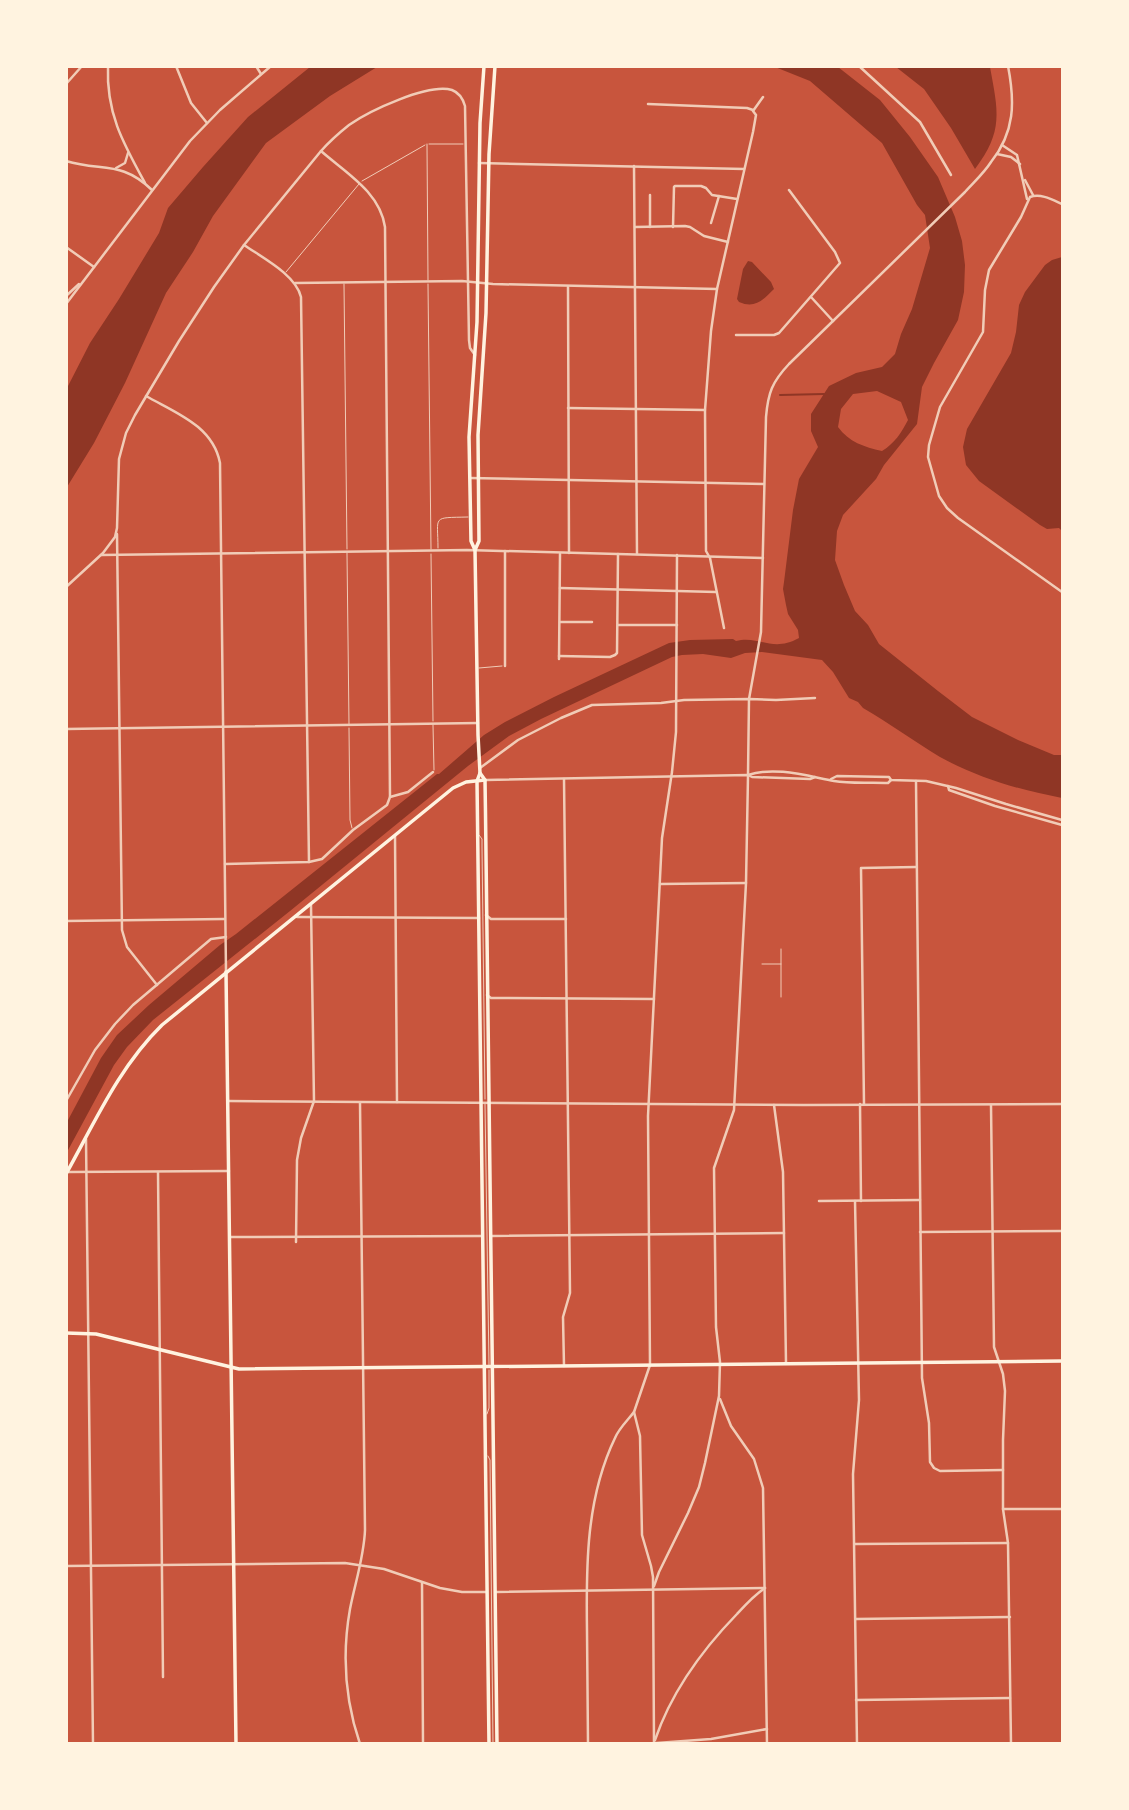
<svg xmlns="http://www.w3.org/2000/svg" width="1129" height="1810" font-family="Rubik,sans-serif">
<rect width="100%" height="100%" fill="#c8553d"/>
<g fill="#8f3625" fill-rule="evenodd">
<polygon points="310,67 377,67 330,96 266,143 213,216 193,252 166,293 125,383 94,443 67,487 67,388 90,343 119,299 159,233 168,208 203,167 248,117"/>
<path d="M775,67H838L880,100L910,137L938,177L955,217L962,241L965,265L964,292L958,320L934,363L922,387L917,424L884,465L876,479L843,515L837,531L835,560L844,585L855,611L868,625L879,644L938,691L972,717L1018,740L1054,755H1062V798C1020,790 978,778 940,757C914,741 889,723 863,708L858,702L849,698L833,672L822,660L762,652L745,653L731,658L703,654L682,655L672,657L541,719L509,736L468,766L290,911L153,1020L127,1047L114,1065L67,1152V1122L101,1058L117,1035L149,1005L220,945L236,934L437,774H439L484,735L505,722L554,697L669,643L690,640L733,639L736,641C759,635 772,653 799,638L798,630L788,614L786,605L783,589L784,582L793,510L799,479L818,447L811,431V414L829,386L856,373L882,367L895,354L901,334L912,309L930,248L925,215L917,205L882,143L810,81ZM877,391L901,402L908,420C901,433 895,443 882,451C864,447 849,442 838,427L841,409L853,394Z"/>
<path d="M896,67H990C998,111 1004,131 975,169L951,128L924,89Z"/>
<polygon points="1062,257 1062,531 1059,528 1047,529 1040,525 979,481 966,465 963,447 967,429 1011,353 1016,332 1019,305 1025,292 1045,265 1052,260"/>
<path d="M748,261L752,262L771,282L774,289C763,300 755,309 739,302L737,299L743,269Z"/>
</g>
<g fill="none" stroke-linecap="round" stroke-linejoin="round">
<polyline stroke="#8f3625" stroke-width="2" points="780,395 824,394"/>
<g stroke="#f1ccb7" stroke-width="1">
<polyline points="427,144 428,280"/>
<polyline points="429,144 463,144"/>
<polyline points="362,181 425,145"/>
<polyline points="286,272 359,184"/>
<polyline points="344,284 347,549"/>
<polyline points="428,284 431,549"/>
<path d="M438,548C438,515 431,518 468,517"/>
<polyline points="347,553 349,724"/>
<polyline points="431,554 433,721"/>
<polyline points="479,668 502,666"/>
<polyline points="433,725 434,770"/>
<polyline points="349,728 350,820 352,828"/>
<polyline points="479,835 482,839 482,847 485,1099"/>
<polyline points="762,964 781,964"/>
<polyline points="781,997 781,949"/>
<polyline points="485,1104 489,1365"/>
<polyline points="487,1414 489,1408 489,1370"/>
<polyline points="488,1456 490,1460 493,1744"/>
</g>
<g stroke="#f1ccb7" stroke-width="2.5">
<path d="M108,66C106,113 123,143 145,183"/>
<polyline points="176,66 191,103 207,123"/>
<polyline points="256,66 261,74"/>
<polyline points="859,66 920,122 951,175"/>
<polyline points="66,84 82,66"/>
<polyline points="648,104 747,108 753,110"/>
<polyline points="1002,145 1017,155 1027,199"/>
<path d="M321,151C346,173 380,192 385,227L390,797"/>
<polyline points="997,154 1011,157 1020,164"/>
<path d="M66,161C102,172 121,160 152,190"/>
<polyline points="479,163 744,169"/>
<polyline points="634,166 637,554"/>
<polyline points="116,168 125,163 128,153"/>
<polyline points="1025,180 1033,195"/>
<polyline points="650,195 650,227"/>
<path d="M1062,204C1053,200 1041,193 1030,197L1021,217L989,270L985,290L983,332L940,407L929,445L928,457L939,496L947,508L958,518L1062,592"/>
<polyline points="711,223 719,196"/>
<polyline points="635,227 685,226 690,227 704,236 728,242"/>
<polyline points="673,227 674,187 675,186 701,186 706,188 712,195 737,199"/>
<path d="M244,245C263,258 296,275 301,297L309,862"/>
<polyline points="66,247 94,267"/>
<polyline points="295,283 462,281 493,284 717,289"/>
<polyline points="568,287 569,553"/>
<polyline points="66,296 79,284"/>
<polyline points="811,297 833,321"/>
<polyline points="66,304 190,141 220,110 271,66"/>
<polyline points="736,335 774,335 779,333 840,263 835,252 789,190"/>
<path d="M146,396C176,413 213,426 220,463L226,972"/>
<polyline points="568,408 705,410"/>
<polyline points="470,478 764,484"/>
<polyline points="117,534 122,930 127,947 157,985"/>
<polyline points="505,551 505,666"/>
<polyline points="101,555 467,550 763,558"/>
<path d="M66,587L103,553L115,537L117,528L119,459L126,433L135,415L179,341L214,287L244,245L321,151C329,142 339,133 349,125C369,111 428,83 452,90C460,93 463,99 465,106L469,340L470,348L475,355"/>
<polyline points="560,588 716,592"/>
<polyline points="560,622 592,622"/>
<polyline points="618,625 677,625"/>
<polyline points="724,628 710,558 706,551 705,410 711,331 717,289 753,132 756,115 753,111 763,97"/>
<polyline points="559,656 610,657 615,655 617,653 618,554"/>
<polyline points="559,659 560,554"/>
<polyline points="66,729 478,723"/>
<polyline points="480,768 518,740 561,718 592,705 661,703 684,700 749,699 776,700 815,698"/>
<polyline points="916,781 922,1378 929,1423 930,1462 934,1468 940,1471 1003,1470"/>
<polyline points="395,836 397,1102"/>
<polyline points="225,864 309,862 322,859 353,830 387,805 390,797 408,792 433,772"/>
<polyline points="660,884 746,883"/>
<polyline points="486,915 491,919 566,919"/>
<polyline points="297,917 479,918"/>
<polyline points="66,921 224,919"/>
<polyline points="487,995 491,998 654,999"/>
<polyline points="66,1101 95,1050 115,1024 133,1005 211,939 226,937"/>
<polyline points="228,1101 804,1105 1062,1104"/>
<path d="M360,1103L365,1530C364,1557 355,1583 350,1609C342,1654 345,1700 360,1744"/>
<polyline points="860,1104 861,1201"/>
<polyline points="864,1104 861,868 916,867"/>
<polyline points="774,1105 783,1172 786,1363"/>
<polyline points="991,1105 994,1347 1003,1374 1005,1391 1003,1440 1003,1509 1008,1543 1011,1744"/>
<polyline points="86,1139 93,1744"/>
<polyline points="68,1172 229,1171"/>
<polyline points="158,1172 163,1677"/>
<polyline points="819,1201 920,1200"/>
<polyline points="855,1201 859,1400 853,1474 857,1744"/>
<polyline points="920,1232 1062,1231"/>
<polyline points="491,1236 784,1233"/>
<polyline points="230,1237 482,1236"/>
<polyline points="296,1242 297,1160 301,1138 314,1101 311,905"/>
<polyline points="564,1366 563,1317 570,1293 564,779"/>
<polyline points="720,1399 731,1426 754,1459 763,1488 767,1744"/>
<polyline points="1003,1509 1062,1509"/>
<polyline points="855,1544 1008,1543"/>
<polyline points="66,1566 345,1563 384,1569 440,1588 462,1592 486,1592"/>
<polyline points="422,1583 423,1744"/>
<polyline points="654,1586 659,1572 688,1513 699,1487 705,1463 719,1396 720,1362 716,1327 714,1168 734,1110 746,883 748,776"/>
<polyline points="496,1592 765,1588"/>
<polyline points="856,1619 1010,1617"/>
<polyline points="856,1700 1010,1698"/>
<path d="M655,1740C671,1693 703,1649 737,1614C746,1604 754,1595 765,1588"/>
<path d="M588,1744C588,1706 587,1669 587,1631C586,1566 586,1498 615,1438C619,1428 628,1420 634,1412"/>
<polyline points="643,1744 711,1739 767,1729"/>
<polyline points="654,1744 653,1577 651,1566 642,1535 640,1436 634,1412 650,1365 648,1116 662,838 672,772 676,732 677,555"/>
</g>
<g stroke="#f1ccb7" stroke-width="2.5">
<path d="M748,775L749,699L761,632L766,417C768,393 772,382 789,364L965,192C974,182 984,173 991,162C1015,132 1015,102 1008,66"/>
<path d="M748,775C775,766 807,776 834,781C851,784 871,782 888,783L891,780"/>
<polyline points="831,779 837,776 889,777 891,780 926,781 956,788 1006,804 1062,820"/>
<polyline points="486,780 748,775 752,777 810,779 815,777"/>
<polyline points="948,786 949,790 995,806 1062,825"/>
</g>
<g stroke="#fff3e0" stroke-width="3.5">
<polyline points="484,66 480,123 477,322 469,437 471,541 475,550 478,735 480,773 477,781 489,1744"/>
<polyline points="475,550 479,541 478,435 486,313 489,154 495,66"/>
<path d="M480,773L485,780C490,1101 493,1422 497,1744"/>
<polyline points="226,972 236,1744"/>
<path d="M66,1174C95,1122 119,1067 162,1025L453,788L466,782L485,780"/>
</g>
<polyline stroke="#fff3e0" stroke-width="3.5" points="66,1333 96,1334 239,1369 1062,1361"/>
</g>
<rect width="1129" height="1810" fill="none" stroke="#fff3e0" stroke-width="136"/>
</svg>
